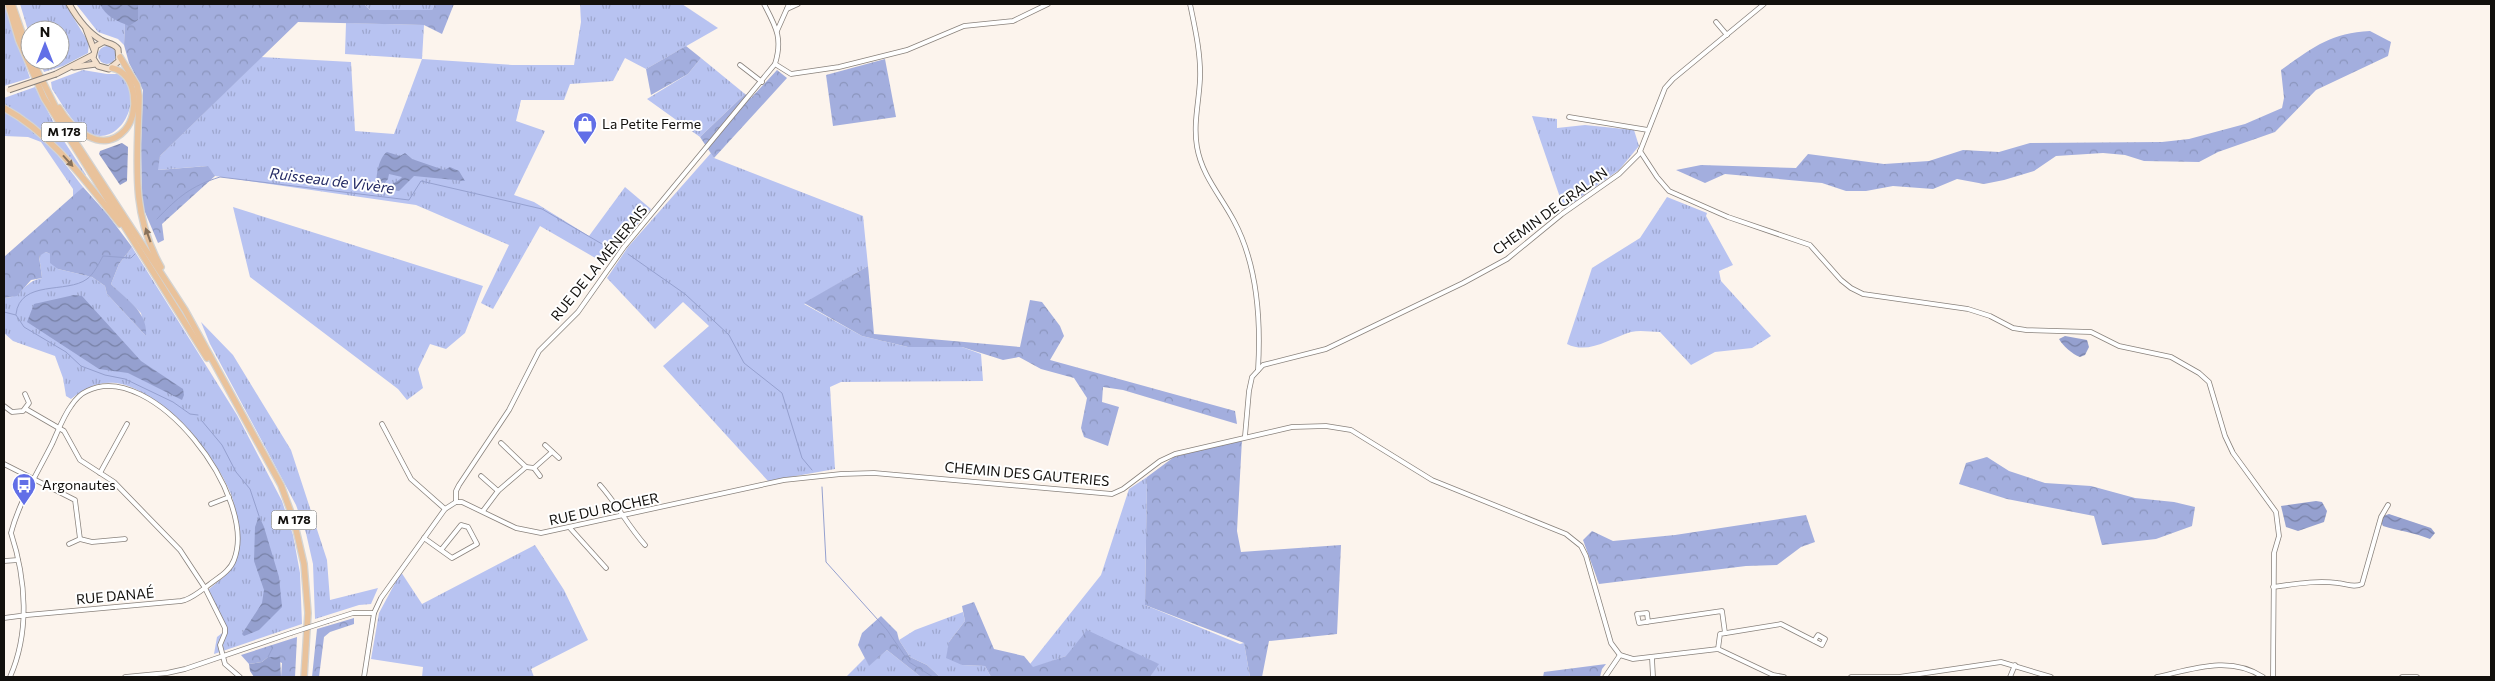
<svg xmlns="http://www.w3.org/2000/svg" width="2495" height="681" font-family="Commissioner,sans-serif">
<defs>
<pattern id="grass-tufts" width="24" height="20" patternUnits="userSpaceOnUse" patternTransform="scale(1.25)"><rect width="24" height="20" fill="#b8c3f1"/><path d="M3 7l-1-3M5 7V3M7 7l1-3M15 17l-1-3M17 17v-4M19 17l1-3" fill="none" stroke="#9da6cd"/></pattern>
<pattern id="forest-crowns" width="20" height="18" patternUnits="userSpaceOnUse" patternTransform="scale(1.25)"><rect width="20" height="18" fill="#a3aede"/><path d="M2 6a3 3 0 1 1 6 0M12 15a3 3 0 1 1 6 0" fill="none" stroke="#8b95bd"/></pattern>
<pattern id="water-waves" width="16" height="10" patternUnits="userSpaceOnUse" patternTransform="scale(1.25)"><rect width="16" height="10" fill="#95a0cf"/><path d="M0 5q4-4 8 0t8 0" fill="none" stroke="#7881a6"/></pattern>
</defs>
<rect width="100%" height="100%" fill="#fcf4ed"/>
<g fill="url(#grass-tufts)">
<polygon points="4,4 30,78 4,86"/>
<polygon points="20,4 65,4 89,43 88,53 63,66 44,72 39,60 60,60 60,30 30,30 30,37"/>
<polygon points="76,4 100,4 125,24 124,45 118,39 98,32"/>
<polygon points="364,4 435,4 432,10 370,10"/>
<polygon points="580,4 682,4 718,28 646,69 625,58 613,81 570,84 564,100 521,100 516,121 545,131 514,195 534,202 589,236 625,187 651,209 604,263 540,226 493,309 481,303 509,245 416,205 215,176 207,166 157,170 160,156 261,57 351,62 355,131 394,134 422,59 345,54 346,23 424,25 422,59 512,65 574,65 581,22"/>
<circle cx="107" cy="55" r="9"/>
<polygon points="701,58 745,94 700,137 647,99 688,74"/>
<path d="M83,70L107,74H118C149,94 119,155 83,130C70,120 61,102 52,89L51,82Z"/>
<path d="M35,87L62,138L86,175L84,177C60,148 37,124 4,106V98Z"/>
<path d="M4,112C39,126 61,159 83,187L73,197V189L41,142L28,137L4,136Z"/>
<polygon points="1532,116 1557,119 1557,128 1585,125 1634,130 1639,146 1619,170 1564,209"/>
<polygon points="711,153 714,158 863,216 868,266 804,304 862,336 908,347 962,347 981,354 983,381 841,382 830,387 835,469 768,481 663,366 709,326 683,302 655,329 607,278 628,247"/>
<path d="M1667,197L1707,213L1706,216L1733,265L1719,271L1721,281L1771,336L1752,348L1715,352L1691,365L1660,332C1651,332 1640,330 1631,332C1610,338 1589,355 1567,344L1592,268L1640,238Z"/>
<polygon points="233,207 483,286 465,333 446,349 430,344 418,369 423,388 407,400 398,389 250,277"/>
<path d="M132,247L237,415L282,501L293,535L300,573L302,624L214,654L217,637L226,630L208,590C217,582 231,573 235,562C237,558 236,551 237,547C238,530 237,511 231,494C216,455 160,389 116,383C98,381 85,388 71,399L66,396L63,378L55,356L13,341L4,333V298C23,298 22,282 42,278L39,255L46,252L50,254L58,269L92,277L105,286L107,294L146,336L141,313L111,284L119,264Z"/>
<polygon points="201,322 233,355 291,450 327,560 330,600 378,588 371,604 359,605 315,619 313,564 306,533 296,505 210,344"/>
<polygon points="1147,477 1145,605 1240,644 1244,643 1250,677 1150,677 1158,664 1145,659 1066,656 1033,668 1030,664 1101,575 1129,489"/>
<polygon points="535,545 564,590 588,640 531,669 534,677 422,677 423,667 371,659 379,613 401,572 422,604"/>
<polygon points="963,612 965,621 949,642 962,665 985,666 991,677 940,677 927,665 910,657 899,640 915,630"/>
<polygon points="887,650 921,677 846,677 865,658 869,665"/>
</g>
<g fill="url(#forest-crowns)">
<polygon points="138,4 364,4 370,10 432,10 435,4 454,4 442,34 424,25 298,22 160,156 158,170 208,166 215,176 162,224 164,240 158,243 142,205 141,144 143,90 129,63 124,45 125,24 138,20"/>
<path d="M2370,31L2391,42L2388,56L2316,90L2275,132L2218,152L2199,162L2144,161L2125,155L2103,153L2056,156L2034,171L2004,180L1984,184L1957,179L1933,189L1893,186L1866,191H1846L1822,183L1725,174L1705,183L1676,170L1701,165L1796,168L1808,154L1884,164L1929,161L1963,150L1999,152L2030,143L2162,142L2189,139L2245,124L2282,108L2284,98L2281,70C2312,48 2330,33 2370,31Z"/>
<polygon points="686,46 701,58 688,74 651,95 646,69"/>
<polygon points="885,59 896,117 833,126 826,75"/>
<polygon points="777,70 787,78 714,158 700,137 745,94 751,98"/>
<path d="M83,187L108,215L132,247L119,264L111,284C127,300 148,312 146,336L107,294L105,286L92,277L58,269L50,263V254L46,252L39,256L42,278L31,280L17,296L4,298V257Z"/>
<polygon points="868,266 874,334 1020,347 1030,300 1042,302 1060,326 1064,336 1050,360 1235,411 1237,424 1123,390 1103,387 1102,402 1119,407 1108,446 1084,437 1081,428 1087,398 1074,378 1041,369 1019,357 1003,360 962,347 908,347 862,336 804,303"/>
<polygon points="1242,439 1237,531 1241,552 1341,545 1337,634 1269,641 1262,677 1250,677 1244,643 1145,605 1147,477 1174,457"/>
<polygon points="1987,457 2009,471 2045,483 2091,486 2135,498 2174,502 2195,507 2192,526 2156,539 2102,545 2094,516 2007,499 1959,484 1966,463"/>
<polygon points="1806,515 1815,542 1801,547 1777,565 1746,566 1599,584 1583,540 1592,531 1613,541 1675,535"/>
<polygon points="974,602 994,649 1024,656 1033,667 1066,656 1087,630 1159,664 1150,677 991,677 985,666 962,665 946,658 949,642 965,621 962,606"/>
<polygon points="881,616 897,632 899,640 910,657 927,665 940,677 921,677 887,650 869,666 858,645 862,633"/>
<polygon points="354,618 354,624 330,632 324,637 319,677 312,677 317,629"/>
<polygon points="297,637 295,677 281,677 282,663 268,657 262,662 249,664 241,655"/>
<polygon points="1606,664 1602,669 1600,677 1543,677 1544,672"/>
</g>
<g fill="url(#water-waves)">
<path d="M100,4H138V20L129,26C117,21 105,16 100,4Z"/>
<polygon points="122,143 128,147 127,181 120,185 99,154 100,151"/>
<path d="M387,152L400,156L405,153L412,159L444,170L450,167L459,171L465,181L414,176L399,191L386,189C391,183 397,183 402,177L389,174L388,179L381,187L377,186C375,178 379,157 387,152Z"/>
<polygon points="74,295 82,296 141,361 183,389 184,395 182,400 128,373 99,369 27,322 34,304"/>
<path d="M2065,336L2087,340L2089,347L2085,355L2080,357C2072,354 2063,346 2059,339Z"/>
<polygon points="2316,501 2322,502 2327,511 2324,522 2298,531 2286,527 2281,506"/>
<path d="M2389,514L2431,528L2435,533L2430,539C2413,532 2399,531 2383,526L2381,522L2383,516Z"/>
<polygon points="259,516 264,527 279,577 282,607 259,630 244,636 242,634 262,603 264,590 254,561 255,527"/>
<polygon points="268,657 280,657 281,677 254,677 250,671 249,664 262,662"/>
</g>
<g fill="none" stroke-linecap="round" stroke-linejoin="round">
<g stroke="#95a0cf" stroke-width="1">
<path d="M157,219C178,197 191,186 220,177L409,200L421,181L542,209L614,251"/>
<polyline points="628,254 685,294 729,335 744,363 782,393 802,458 812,470"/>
<polyline points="4,312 16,315"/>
<path d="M16,314C20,279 67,294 87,279C94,274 99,263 103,256L131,258L135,254"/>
<polyline points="16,315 24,327 66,352 81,366 105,375 125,379 173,402 190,414 198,415"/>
<polyline points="202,421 222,445 236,472 250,489 259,516"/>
<polyline points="822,487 826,562 887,630 909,662 933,677"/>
<polyline points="268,657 272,649"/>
</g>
<g stroke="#89827c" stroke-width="5.5">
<g id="minor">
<path d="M1190,4C1195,28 1201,54 1200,79C1199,102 1193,124 1197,147C1202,176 1221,196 1234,221C1258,266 1261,321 1258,370"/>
<polyline points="787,9 798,4"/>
<polyline points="1716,22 1727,35"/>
<polyline points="777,31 789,4"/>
<polyline points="775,64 791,74 839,67 907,50 964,26 1013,21 1048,4"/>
<polyline points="740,65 762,82"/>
<polyline points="1569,117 1648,130"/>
<polyline points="1640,151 1657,177 1669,191 1728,217 1810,245 1841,280 1851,288 1863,294 1968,309 1990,316 2013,328 2026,330 2091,332 2119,346 2171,357 2199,373 2209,382 2225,436 2233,453 2276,512 2279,536 2274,553 2273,677"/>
<polyline points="4,406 12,412 23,411 29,403 25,394"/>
<polyline points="26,409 64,431 80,460 114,482 180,550 205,588 225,628 225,633 220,645 225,664 240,677"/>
<polyline points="382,424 411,479 445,509"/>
<polyline points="1245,436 1249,391 1252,377 1263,365 1326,349 1463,283 1507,259 1562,214 1619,174 1639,154 1665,88 1673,79 1764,4"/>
<polyline points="501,443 526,467"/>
<polyline points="545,445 559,458"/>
<polyline points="4,464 75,500 80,539"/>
<polyline points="534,468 540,476"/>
<polyline points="100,473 127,424"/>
<polyline points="481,476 498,491"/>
<path d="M600,485C617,504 628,526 645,545"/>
<polyline points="456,502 462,502 516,528 541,533 784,480 841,474 874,473 1112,494 1123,489 1160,461 1175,454 1292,427 1326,426 1351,430 1432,480 1566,534 1581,546 1586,556 1611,643 1620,655 1633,659 1718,649 1773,675 1784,677"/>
<polyline points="211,504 229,497"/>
<polyline points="483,511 498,491 526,467 534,468 552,452"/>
<polyline points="570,528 606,568"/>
<polyline points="424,538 452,558 477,544 468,527 461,525 441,550"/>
<polyline points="69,544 80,539 92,542 125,539"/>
<polyline points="4,561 18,560"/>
<path d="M2273,587C2295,584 2316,580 2338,583C2347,584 2354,588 2362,584L2381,517L2388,505"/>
<path d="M4,618L27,615L181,601L185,600C194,597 202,590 210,584C219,577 230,571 234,560C259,497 152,358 87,391C80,394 75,400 71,406C63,417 58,431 52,444C38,472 19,502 11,533C26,579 30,632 10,677"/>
<polyline points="328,621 353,613 374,613"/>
<polyline points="1648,622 1647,613 1637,614 1639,623 1722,611 1725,633"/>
<polyline points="1718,649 1720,634 1781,624 1822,645 1825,639 1818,635 1814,641"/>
<polyline points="1652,658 1653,677"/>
<polyline points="125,677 167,673 185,669 291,633"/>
<path d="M364,677L374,613L381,598L445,509L456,502V491L459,485L509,410L539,351L578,312L624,247L775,64C783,38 776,27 764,4"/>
<polyline points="1605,677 1620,655"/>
<polyline points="1851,677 1899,677 2001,662 2051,677"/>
<polyline points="2010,677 2015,665"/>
<path d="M2157,677C2193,669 2230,655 2263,677"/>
<polyline points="2402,677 2417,677"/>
</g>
</g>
<g stroke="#89827c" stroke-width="7">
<g id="secondary">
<path d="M69,4C77,18 87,32 101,40C107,44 113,42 118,49L119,61L109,69L98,66L93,58L96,46L103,42"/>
<polyline points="86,29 94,50"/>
<polyline points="74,67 96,64"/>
<polyline points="56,74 93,55"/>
</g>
</g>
<g stroke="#d4d4d3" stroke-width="8">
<g id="primary">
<polyline points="8,4 19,41 44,98 207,358"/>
<polyline points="12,4 30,56"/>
<path d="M120,57L137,85L139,96C138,157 129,211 161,267"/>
<polyline points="32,60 65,126 185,310 281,485 294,521 304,564 308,613 304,677"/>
<path d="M4,108C52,134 86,182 120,224"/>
<path d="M59,108C72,130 103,155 125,130C140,113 137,73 112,68"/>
</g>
</g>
<use href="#minor" stroke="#fff" stroke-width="4"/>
<use href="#secondary" stroke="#f4e1cd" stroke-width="5"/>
<use href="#primary" stroke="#e9c29b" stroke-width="5.5"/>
<g stroke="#89827c" stroke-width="5.5" stroke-linecap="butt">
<polyline id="minor-bridge" points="291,633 328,621"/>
</g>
<g stroke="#89827c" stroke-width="7" stroke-linecap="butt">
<polyline id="secondary-bridge" points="9,90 56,74"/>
</g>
<use href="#minor-bridge" stroke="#fff" stroke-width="4"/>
<use href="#secondary-bridge" stroke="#f4e1cd" stroke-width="5"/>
</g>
<defs><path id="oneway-solid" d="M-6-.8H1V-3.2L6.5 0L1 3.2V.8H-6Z" transform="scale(1.25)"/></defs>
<g fill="#88725b">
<use href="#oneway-solid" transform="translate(68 161) rotate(48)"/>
<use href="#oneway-solid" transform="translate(148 235) rotate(-110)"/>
</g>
<defs>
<g id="shop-pin" transform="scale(1.25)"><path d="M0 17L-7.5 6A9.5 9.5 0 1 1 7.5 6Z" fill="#626fe7" stroke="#fff"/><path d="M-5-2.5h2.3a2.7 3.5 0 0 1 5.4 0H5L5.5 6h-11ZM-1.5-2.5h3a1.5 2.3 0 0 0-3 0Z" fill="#fff"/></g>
<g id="bus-pin" transform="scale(1.25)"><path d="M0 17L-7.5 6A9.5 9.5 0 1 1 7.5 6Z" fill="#626fe7" stroke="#fff"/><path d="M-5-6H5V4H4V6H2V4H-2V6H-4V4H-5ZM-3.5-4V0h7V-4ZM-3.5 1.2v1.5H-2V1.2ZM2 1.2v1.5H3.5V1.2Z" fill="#fff"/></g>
</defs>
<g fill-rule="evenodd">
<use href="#shop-pin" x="585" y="124"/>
<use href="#bus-pin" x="24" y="485"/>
</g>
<g text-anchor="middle" stroke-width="4" stroke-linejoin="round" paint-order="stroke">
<g fill="#fff" stroke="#595856" stroke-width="1">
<rect x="41.5" y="122.5" width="45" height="19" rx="4"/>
<rect x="271.5" y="510.5" width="45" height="19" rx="4"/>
</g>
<g font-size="12" font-weight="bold" fill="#12100d">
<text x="64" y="136">M 178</text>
<text x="294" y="524">M 178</text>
</g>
<g font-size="14" fill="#12100d" stroke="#fff" text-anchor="start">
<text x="602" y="129">La Petite Ferme</text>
<text x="42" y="490">Argonautes</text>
</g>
<g font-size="14" fill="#12100d" stroke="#fff">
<text transform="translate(1550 211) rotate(-36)" y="5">CHEMIN DE GRALAN</text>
<text transform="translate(599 263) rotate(-51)" y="5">RUE DE LA MÉNERAIS</text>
<text transform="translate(1027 474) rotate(5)" y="5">CHEMIN DES GAUTERIES</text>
<text transform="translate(604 509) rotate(-12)" y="5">RUE DU ROCHER</text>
<text transform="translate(115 596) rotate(-5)" y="5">RUE DANAÉ</text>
</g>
<g font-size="15" font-style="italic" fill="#262c66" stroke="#fff">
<text transform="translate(332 181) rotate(7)" y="5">Ruisseau de Vivère</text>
</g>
</g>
<rect width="2495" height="681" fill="none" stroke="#12100d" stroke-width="10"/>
<g transform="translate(45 45)"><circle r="24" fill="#ffffff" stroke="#a09f9e"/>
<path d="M0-4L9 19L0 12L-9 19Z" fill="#626fe7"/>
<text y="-8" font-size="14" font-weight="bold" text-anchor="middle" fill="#12100d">N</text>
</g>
</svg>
